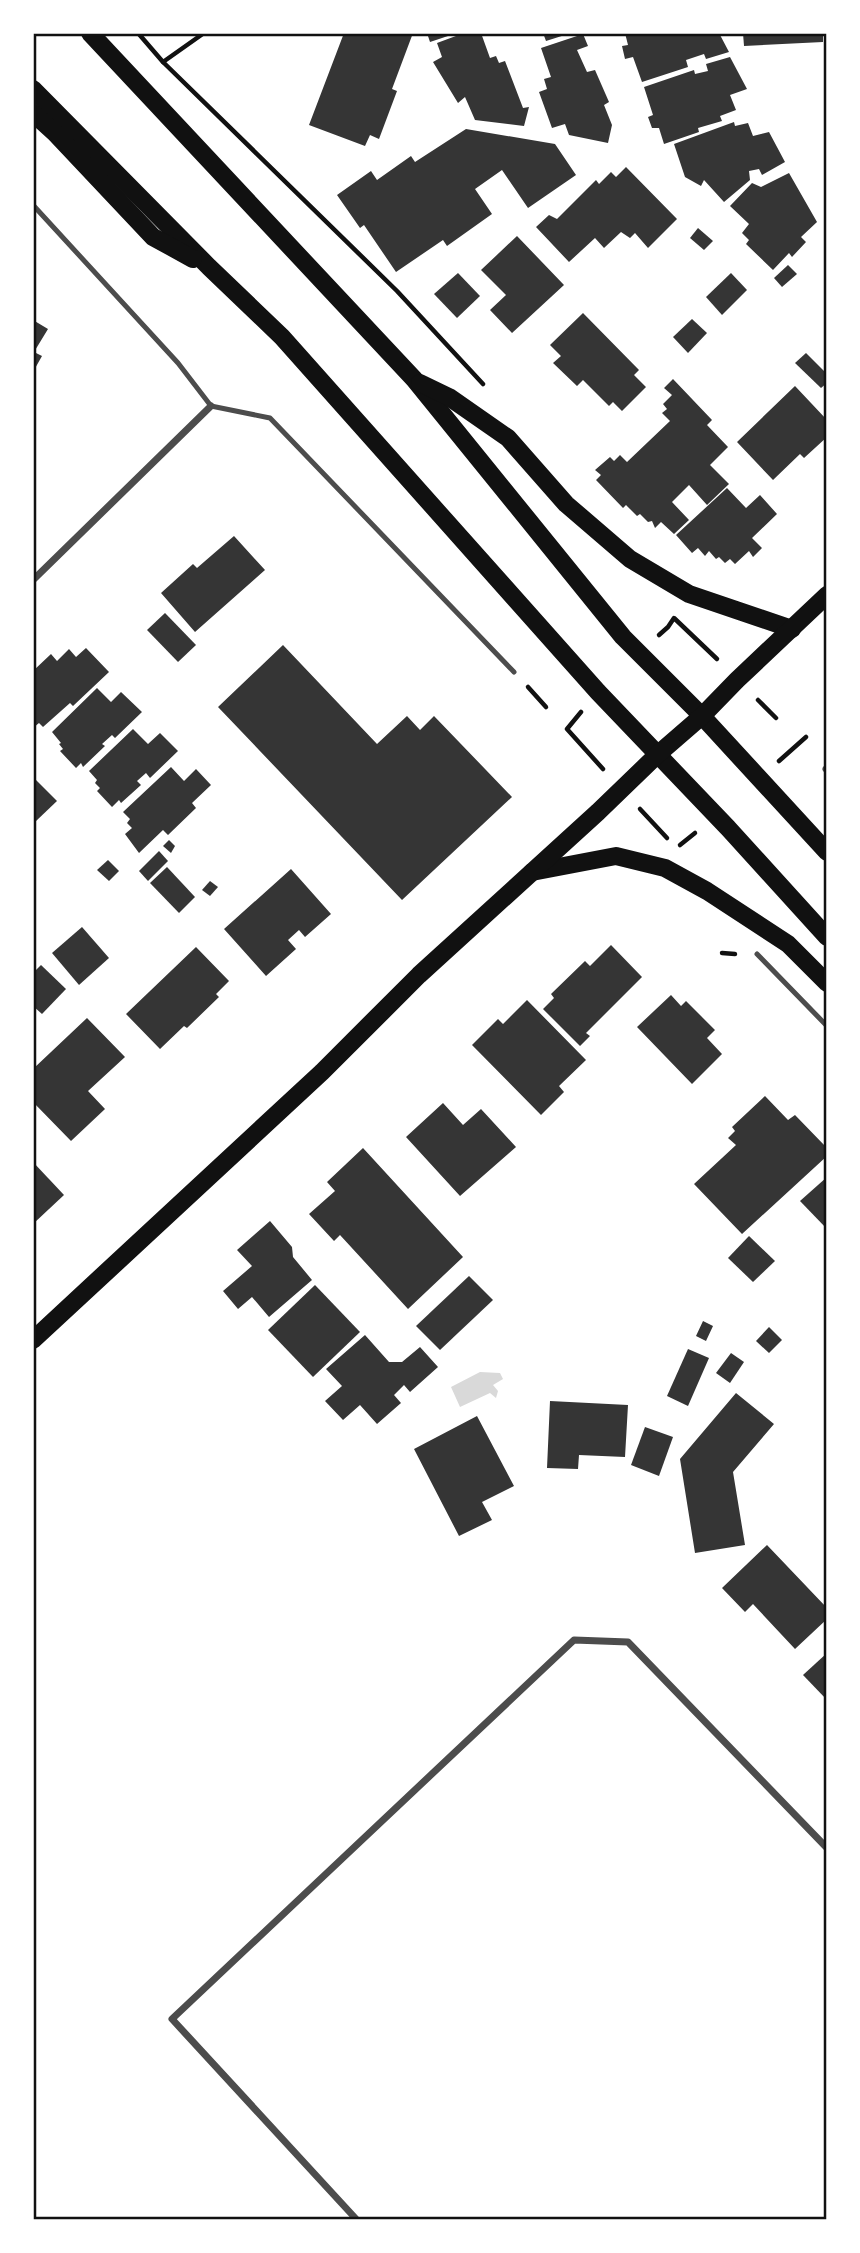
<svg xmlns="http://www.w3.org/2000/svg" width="860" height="2253" font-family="Manrope,sans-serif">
<rect width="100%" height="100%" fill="#fff"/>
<polygon fill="#d9d9d9" points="480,1372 500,1373 503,1379 493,1385 498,1391 496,1398 490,1393 460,1407 451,1387"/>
<g fill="#353535">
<polygon points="344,33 350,36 351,33 413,33 392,89 397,91 379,139 370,135 365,146 309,125"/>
<polygon points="427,33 454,33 454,34 430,42"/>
<polygon points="464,33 481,33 490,58 496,56 499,63 505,61 523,108 529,107 524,126 475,120 465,97 458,103 433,62 442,57 437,43"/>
<polygon points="543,33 568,33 568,34 546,41"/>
<polygon points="625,33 719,33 729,52 706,59 704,54 686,60 688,67 642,82 633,57 625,59 622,46 628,45"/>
<polygon points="743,33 823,33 823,42 744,46"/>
<polygon points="583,34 588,46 577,50 587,72 595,70 609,102 604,105 612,125 608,143 569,135 565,124 552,128 539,92 547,89 544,79 551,77 541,48"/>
<polygon points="730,57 747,89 730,95 736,110 720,116 722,121 698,128 699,132 664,144 659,128 652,128 648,117 653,115 644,87 694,70 695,74 708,71 706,64"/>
<polygon points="734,122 735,126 748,123 753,136 769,132 785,162 762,175 759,169 749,171 750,180 724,202 704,180 701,186 685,177 674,144"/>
<polygon points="466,129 555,144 576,175 528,208 502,170 475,189 492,214 447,246 443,240 396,272 364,225 360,228 337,195 371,171 377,180 411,156 415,162"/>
<polygon points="626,167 677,219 648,248 635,233 630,238 621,232 604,248 595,238 569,262 536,227 549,215 557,219 596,180 599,184 611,172 616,177"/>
<polygon points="789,173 817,222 801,237 806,242 792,257 789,253 773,270 746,244 749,240 742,233 749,224 730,206 752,183 761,187"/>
<polygon points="698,228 713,241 704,250 690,238"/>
<polygon points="517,236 564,285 512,333 490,310 506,295 481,270"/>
<polygon points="788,265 797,274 782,287 774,278"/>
<polygon points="458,273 480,296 457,318 434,294"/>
<polygon points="731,273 747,290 722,315 706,297"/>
<polygon points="583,313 639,370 634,375 646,387 622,411 613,402 609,406 583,380 577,386 553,363 561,356 550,345"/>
<polygon points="692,319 707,333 688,353 673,337"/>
<polygon points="33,320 48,329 34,352 42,356 33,372"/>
<polygon points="806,353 827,374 827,383 821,388 795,363"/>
<polygon points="673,379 712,420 707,425 728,447 710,465 729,484 707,505 689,485 672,502 689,520 674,534 661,522 655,528 652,521 648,522 640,514 637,516 626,505 623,508 596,480 601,475 595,470 610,457 614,461 620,455 627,462 670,421 662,413 667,409 663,404 672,395 664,388"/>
<polygon points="795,386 827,420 827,437 804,458 800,454 773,480 737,442"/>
<polygon points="727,488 746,508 760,495 777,514 752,538 762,548 753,557 749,551 735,564 730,559 725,563 719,557 716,559 709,551 705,556 698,548 692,553 676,535"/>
<polygon points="234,536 265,570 195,632 161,593 193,564 197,568"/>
<polygon points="165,613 196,645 178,662 147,630"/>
<polygon points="283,645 377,744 407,716 420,730 434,716 512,797 402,900 218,707"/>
<polygon points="86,648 109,672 73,706 70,703 43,727 39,723 33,728 33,671 51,654 57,661 69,649 76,657"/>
<polygon points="97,688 111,702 121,692 142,712 115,738 112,735 102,744 105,746 83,767 81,763 76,768 60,751 63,749 59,744 61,743 52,732"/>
<polygon points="133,729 148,744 160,733 178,751 150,778 146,773 137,781 141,785 121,803 119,800 112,807 97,791 100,788 95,783 97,780 89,771"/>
<polygon points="171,767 184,781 196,769 211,785 192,803 196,808 168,835 163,830 139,853 125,834 132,828 127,823 130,819 123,812"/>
<polygon points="33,777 57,801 35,822 33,820"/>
<polygon points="169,840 175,846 171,853 163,846"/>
<polygon points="159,851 168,861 148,881 139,871"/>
<polygon points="108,860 119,871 109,881 97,870"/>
<polygon points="167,867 195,897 179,913 150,883"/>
<polygon points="291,869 331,914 305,937 299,930 288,940 296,949 266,976 224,929"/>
<polygon points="210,881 218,887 210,896 202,890"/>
<polygon points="82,927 109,958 79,985 52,953"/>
<polygon points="611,945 642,977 586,1033 590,1036 580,1046 543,1009 554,998 551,994 585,961 590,966"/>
<polygon points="196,947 229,981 216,994 219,997 187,1028 184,1026 160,1049 126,1014"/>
<polygon points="41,965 66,989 42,1014 33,1006 33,973"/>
<polygon points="671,995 681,1006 686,1001 715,1030 707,1038 722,1054 692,1084 637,1027"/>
<polygon points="527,1000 586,1060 559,1086 564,1092 541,1115 472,1045 498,1019 503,1024"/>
<polygon points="87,1018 125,1057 88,1091 105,1109 71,1141 33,1102 33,1069"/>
<polygon points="765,1096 788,1120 795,1115 827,1148 827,1156 742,1234 694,1184 736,1145 728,1138 735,1131 732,1127"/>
<polygon points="443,1103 463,1125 481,1109 516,1147 460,1196 406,1137"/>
<polygon points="363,1148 463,1257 408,1309 340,1235 334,1241 309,1214 335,1191 327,1182"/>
<polygon points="33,1162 64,1195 33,1224"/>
<polygon points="827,1177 827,1229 800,1201"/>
<polygon points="270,1221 292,1247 293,1257 312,1280 269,1317 252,1297 238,1309 223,1291 252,1266 237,1250"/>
<polygon points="749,1236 775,1261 753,1282 728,1258"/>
<polygon points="469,1276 493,1300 440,1350 416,1326"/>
<polygon points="315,1285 360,1332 313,1377 268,1330"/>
<polygon points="703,1321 713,1326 706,1341 696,1336"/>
<polygon points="769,1327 782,1340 769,1353 756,1341"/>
<polygon points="365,1335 389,1362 402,1362 420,1347 438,1367 410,1392 404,1385 394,1395 401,1403 377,1424 360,1405 343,1420 325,1401 342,1386 326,1369"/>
<polygon points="688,1349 709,1358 688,1406 667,1396"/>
<polygon points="731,1353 744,1362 730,1383 716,1373"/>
<polygon points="736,1393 774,1424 733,1472 745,1545 695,1553 680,1459"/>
<polygon points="550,1401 628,1405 625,1457 579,1455 578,1469 547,1468"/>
<polygon points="477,1416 514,1486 482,1502 492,1520 459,1536 414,1449"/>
<polygon points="645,1427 673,1437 659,1476 631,1465"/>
<polygon points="767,1545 827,1608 827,1619 795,1649 753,1604 745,1612 722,1588"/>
<polygon points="827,1653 827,1700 803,1675"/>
</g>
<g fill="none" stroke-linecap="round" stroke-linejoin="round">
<g stroke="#111" stroke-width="4.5">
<polyline points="138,33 163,62 397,291 483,384"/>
<polyline points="163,62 204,33"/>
<polyline points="659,635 668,627 674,618 717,659"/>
<polyline points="528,687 546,707"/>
<polyline points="758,700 776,718"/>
<polyline points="581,712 567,729 603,769"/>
<polyline points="779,761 806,737"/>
<polyline points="640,809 667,838"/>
<polyline points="680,845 695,833"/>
<polyline points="722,953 735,954"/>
</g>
<g stroke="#4c4c4c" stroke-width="5">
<polyline points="33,205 178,363 211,406 270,418 514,672"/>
<polyline points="757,954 827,1026"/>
</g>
<g stroke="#4c4c4c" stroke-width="7">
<polyline points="33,580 211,406"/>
<polyline points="826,769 827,770"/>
<polyline points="357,2220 172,2019 574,1640 628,1642 827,1848"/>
</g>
<g stroke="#111" stroke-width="18">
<polyline points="90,33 414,379 623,637 702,716 827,852"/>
<polyline points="33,89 209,267 282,337 598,692 728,828 827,937"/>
<polyline points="33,113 55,133 153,237 193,259"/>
<polyline points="420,383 449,397 508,438 566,504 630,559 689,594 792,629"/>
<polyline points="532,872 616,856 665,868 707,891 788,944 827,983"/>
<polyline points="33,1340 322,1072 419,975 598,812 657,755 702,716 737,680 827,595"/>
</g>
</g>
<rect width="860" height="2253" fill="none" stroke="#ffffff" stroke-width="70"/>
<rect x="35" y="35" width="790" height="2183" fill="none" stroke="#111" stroke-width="2.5"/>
</svg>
